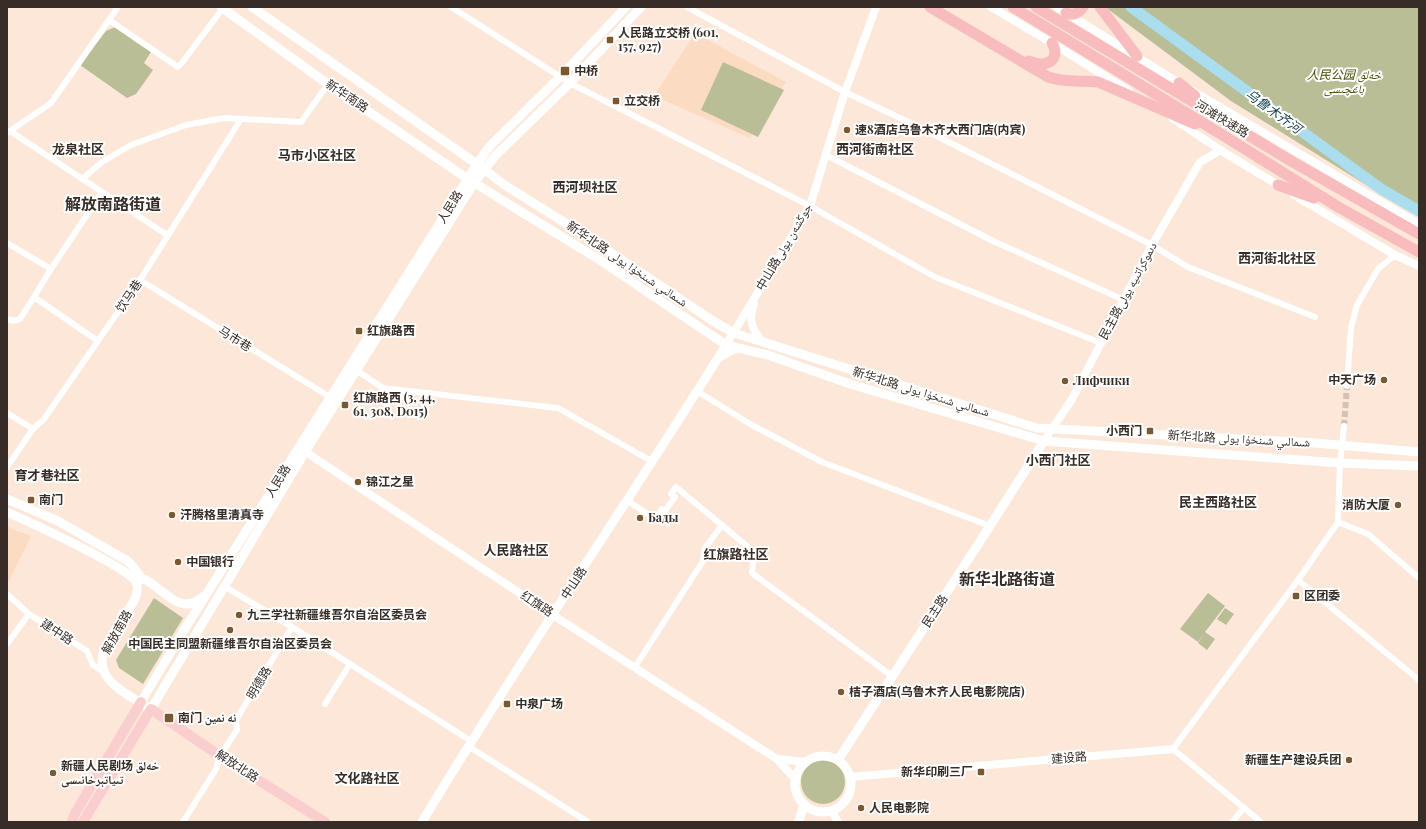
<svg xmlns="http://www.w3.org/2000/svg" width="1426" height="829" font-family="'Playfair Display','Noto Naskh Arabic','Noto Sans SC',serif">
<rect width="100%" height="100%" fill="#fce7d8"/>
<g fill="#fcdbc3">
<polygon points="695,33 786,82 750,138 654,96"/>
<polygon points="7,527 31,536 7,585"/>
</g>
<g fill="#b9be97">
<polygon points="1105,7 1419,7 1419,215 1389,199 1231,101"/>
<polygon points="115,27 151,52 144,63 153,70 136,94 127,98 80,65 106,31"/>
<polygon points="723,62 784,90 758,137 701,110"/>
<polygon points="1208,593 1225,606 1205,632 1215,639 1207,650 1198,643 1204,634 1198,642 1180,629"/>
<polygon points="154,598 183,618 143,684 119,668 116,660"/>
<polygon points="1225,608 1234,614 1226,625 1217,619"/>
<circle cx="823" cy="782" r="22"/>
</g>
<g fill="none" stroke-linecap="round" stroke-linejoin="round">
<polyline stroke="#aadded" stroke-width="11" points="1131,7 1381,189 1419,211"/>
<polyline stroke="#d5c2b4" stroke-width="6" stroke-dasharray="6 3" stroke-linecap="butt" points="1344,426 1347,386"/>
<g stroke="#fff" stroke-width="6">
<polyline points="451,7 570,83 810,206 935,277 1101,343"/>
<polyline points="687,7 845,92 917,126 1152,245 1188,267 1315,317"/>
<polyline points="109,20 178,67 181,64 223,8"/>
<polyline points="10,131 167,235"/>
<polyline points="7,133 51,103 118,7"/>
<polyline points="826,155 993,241 1124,300"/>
<polyline points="82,179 102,162 131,145 186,125 224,118 301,122 328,84"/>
<polyline points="7,243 51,269 102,192"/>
<polyline points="51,269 34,297 98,341"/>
<polyline points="140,280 330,397"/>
<polyline points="7,319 14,321 20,319 34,297"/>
<polyline points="356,370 383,388 558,408 653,462"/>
<polyline points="1347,386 1351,328 1357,305 1378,269 1395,255"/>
<polyline points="697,391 750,424 822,462 990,526"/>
<polyline points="7,413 33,429"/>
<polyline points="7,467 33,429 44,419 140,280 241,119"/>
<polyline points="628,501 655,519 662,509 665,511 675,497 671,494 676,487 754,552 752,573 892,676"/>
<polyline points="1338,522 1368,534 1419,578"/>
<polyline points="1298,580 1419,680"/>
<polyline points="224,586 292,627 471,741"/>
<polyline points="7,594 29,614 87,651 93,665 104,672"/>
<polyline points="7,644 29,614"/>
<polyline points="635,667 703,561 705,548 722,525"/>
<polyline points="325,704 350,664"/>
<polyline points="468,746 588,822"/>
<polyline points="183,822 216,769 220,756 237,730 236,720 292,627"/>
<polyline points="1232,822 1244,808"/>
<polyline points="1261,822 1173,749 1298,580 1338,522 1340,463 1344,426"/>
</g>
<g stroke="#fff" stroke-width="8">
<polyline points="991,7 1052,43 1129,91"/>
<polyline points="1057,7 1179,83 1419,224"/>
<polyline points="1172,118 1225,153 1283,188"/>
<polyline points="1294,195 1395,255 1419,266"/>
<path d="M754,304C748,320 752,329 762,341"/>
<polyline points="726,345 810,206 845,92 876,7"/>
<polyline points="718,359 727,353 738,348"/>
<polyline points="1044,441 1072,399 1152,245 1200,162 1221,150"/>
<polyline points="301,449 553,615 777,759 796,780"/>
<polyline points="777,759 806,762"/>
<polyline points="850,777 1173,749"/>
<polyline points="832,811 838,822"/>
</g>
<g stroke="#fff" stroke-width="9">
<polyline points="221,7 328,84 468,179 603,262 726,345 768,355 850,384 1044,441 1340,463 1419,466"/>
<polyline points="252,7 484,169 503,184 583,234 713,321 734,333 1037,428 1315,443 1419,452"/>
<polyline points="7,499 58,521 126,560 131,564 142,579"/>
<path d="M7,512C27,521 128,567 136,582C139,588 137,594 135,599L103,652C102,659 101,665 104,671C109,687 137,700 151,709L305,452L474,183L496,155L570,83L641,7"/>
<path d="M137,577C140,578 144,579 146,580C166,591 180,617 204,596"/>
<polyline points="141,702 184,630 477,164 490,146 560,77 626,7"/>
<circle cx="823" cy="784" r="28"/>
<polyline points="838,760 990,526 1044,441"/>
<path d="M422,822C519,660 627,505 726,345"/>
<polyline points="798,822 800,818 804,804"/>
</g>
<g stroke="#facdce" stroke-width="10">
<polyline points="72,822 74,815 141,702"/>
<polyline points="83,822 151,709 220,756 325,822"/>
</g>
<g stroke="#f8bcbe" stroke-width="11">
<path d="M930,7L1048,77C1065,83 1081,80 1098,82L1195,124"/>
<polyline points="1013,7 1229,139 1340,208 1419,252"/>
<polyline points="1036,7 1291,161 1419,234"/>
<polyline points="1100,7 1137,56"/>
<path d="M1066,13C1074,16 1079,13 1083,7"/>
<path d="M1029,61C1045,69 1062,60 1052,43"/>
<polyline points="1179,83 1195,96"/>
<polyline points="1278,185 1314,198"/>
</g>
</g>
<g fill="#7b5930" stroke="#fff" stroke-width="1.5">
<rect x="606" y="36" width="8" height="8" rx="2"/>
<rect x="560" y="66" width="10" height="10" rx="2"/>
<rect x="612" y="97" width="8" height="8" rx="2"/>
<circle cx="847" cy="130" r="4"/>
<rect x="355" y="327" width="8" height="8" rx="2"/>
<circle cx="1384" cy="380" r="4"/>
<circle cx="1065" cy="381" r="4"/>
<rect x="341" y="401" width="8" height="8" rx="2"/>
<rect x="1146" y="427" width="8" height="8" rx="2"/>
<circle cx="358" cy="482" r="4"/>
<rect x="27" y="496" width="8" height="8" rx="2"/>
<circle cx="1398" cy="505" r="4"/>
<circle cx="172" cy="515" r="4"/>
<circle cx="640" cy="518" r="4"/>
<circle cx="178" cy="562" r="4"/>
<rect x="1292" y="592" width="8" height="8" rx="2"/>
<circle cx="239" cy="615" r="4"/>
<circle cx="230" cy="630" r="4"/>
<circle cx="841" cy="692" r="4"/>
<rect x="503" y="700" width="8" height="8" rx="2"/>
<rect x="164" y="713" width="10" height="10" rx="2"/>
<circle cx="1349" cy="760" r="4"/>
<rect x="977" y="768" width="8" height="8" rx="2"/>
<circle cx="53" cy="773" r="4"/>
<circle cx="861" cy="808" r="4"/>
</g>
<g text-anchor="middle" stroke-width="4" stroke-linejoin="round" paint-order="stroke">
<g font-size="12" font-weight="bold" fill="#372d26" stroke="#fff" text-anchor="start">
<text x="618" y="37">人民路立交桥 (601,<tspan x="618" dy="14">157, 927)</tspan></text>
<text x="574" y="75">中桥</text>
<text x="624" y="105">立交桥</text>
<text x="855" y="134">速8酒店乌鲁木齐大西门店(内宾)</text>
<text x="367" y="335">红旗路西</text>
<text x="1376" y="384" text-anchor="end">中天广场</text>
<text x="1073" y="385">Лифчики</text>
<text x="353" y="402">红旗路西 (3, 44,<tspan x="353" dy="14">61, 308, D015)</tspan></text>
<text x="1142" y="435" text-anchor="end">小西门</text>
<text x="366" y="486">锦江之星</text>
<text x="39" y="504">南门</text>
<text x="1390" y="509" text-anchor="end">消防大厦</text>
<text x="180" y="519">汗腾格里清真寺</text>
<text x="648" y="522">Бады</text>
<text x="186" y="566">中国银行</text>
<text x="1304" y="600">区团委</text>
<text x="247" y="619">九三学社新疆维吾尔自治区委员会</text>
<text x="230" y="648" text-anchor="middle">中国民主同盟新疆维吾尔自治区委员会</text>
<text x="849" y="696">桔子酒店(乌鲁木齐人民电影院店)</text>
<text x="515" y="708">中泉广场</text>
<text x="178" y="722">南门 نە نمين</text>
<text x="1341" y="764" text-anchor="end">新疆生产建设兵团</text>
<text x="61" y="770">新疆人民剧场 خەلق<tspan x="61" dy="14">تىياتېرخانىسى</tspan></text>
<text x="973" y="776" text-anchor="end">新华印刷三厂</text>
<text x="869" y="812">人民电影院</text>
</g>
<g font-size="12" font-style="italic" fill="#474b02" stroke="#fff">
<text x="1344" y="79">人民公园 خەلق<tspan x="1344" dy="14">باغچىسى</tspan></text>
</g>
<g font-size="12" fill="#372d26" stroke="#fff">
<text transform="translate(347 96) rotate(34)" y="4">新华南路</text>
<text transform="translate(1222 119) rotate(31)" y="4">河滩快速路</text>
<text transform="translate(450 207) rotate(-58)" y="4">人民路</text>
<text transform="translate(784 247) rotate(-60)" y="4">中山路جوڭشەن يولى</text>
<text transform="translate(627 264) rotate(34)" y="4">新华北路 شىمالىي شىنخۇا يولى</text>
<text transform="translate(1128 291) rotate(-62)" y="4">民主路دىموكراتىيە يولى</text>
<text transform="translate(129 296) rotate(-56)" y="4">饮马巷</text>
<text transform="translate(235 339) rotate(32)" y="4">马市巷</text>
<text transform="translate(921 392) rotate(17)" y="4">新华北路 شىمالىي شىنخۇا يولى</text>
<text transform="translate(1239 439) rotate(3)" y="4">新华北路 شىمالىي شىنخۇا يولى</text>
<text transform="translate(278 481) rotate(-58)" y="4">人民路</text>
<text transform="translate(574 583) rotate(-57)" y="4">中山路</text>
<text transform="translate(537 604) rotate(33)" y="4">红旗路</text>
<text transform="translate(935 611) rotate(-57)" y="4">民主路</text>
<text transform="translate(57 632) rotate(33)" y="4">建中路</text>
<text transform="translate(117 632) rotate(-61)" y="4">解放南路</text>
<text transform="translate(259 683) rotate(-59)" y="4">明德路</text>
<text transform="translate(1069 758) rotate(-5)" y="4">建设路</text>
<text transform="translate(237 766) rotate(33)" y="4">解放北路</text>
</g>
<g font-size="13" font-style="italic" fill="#113f4b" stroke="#fff">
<text transform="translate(1274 111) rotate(36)" y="5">乌鲁木齐河</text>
</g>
<g font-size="13" font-weight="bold" fill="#372d26" stroke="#fff">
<text x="78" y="154">龙泉社区</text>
<text x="875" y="154">西河街南社区</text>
<text x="317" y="160">马市小区社区</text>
<text x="585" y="192">西河坝社区</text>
<text x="1277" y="263">西河街北社区</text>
<text x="1058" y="465">小西门社区</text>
<text x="47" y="480">育才巷社区</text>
<text x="1218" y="507">民主西路社区</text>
<text x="516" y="555">人民路社区</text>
<text x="736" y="559">红旗路社区</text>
<text x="367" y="783">文化路社区</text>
</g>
<g font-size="16" font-weight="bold" fill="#372d26" stroke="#fff">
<text x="113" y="210">解放南路街道</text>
<text x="1007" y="585">新华北路街道</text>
</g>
</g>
<rect width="1426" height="829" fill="none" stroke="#372d26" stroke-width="16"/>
</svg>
